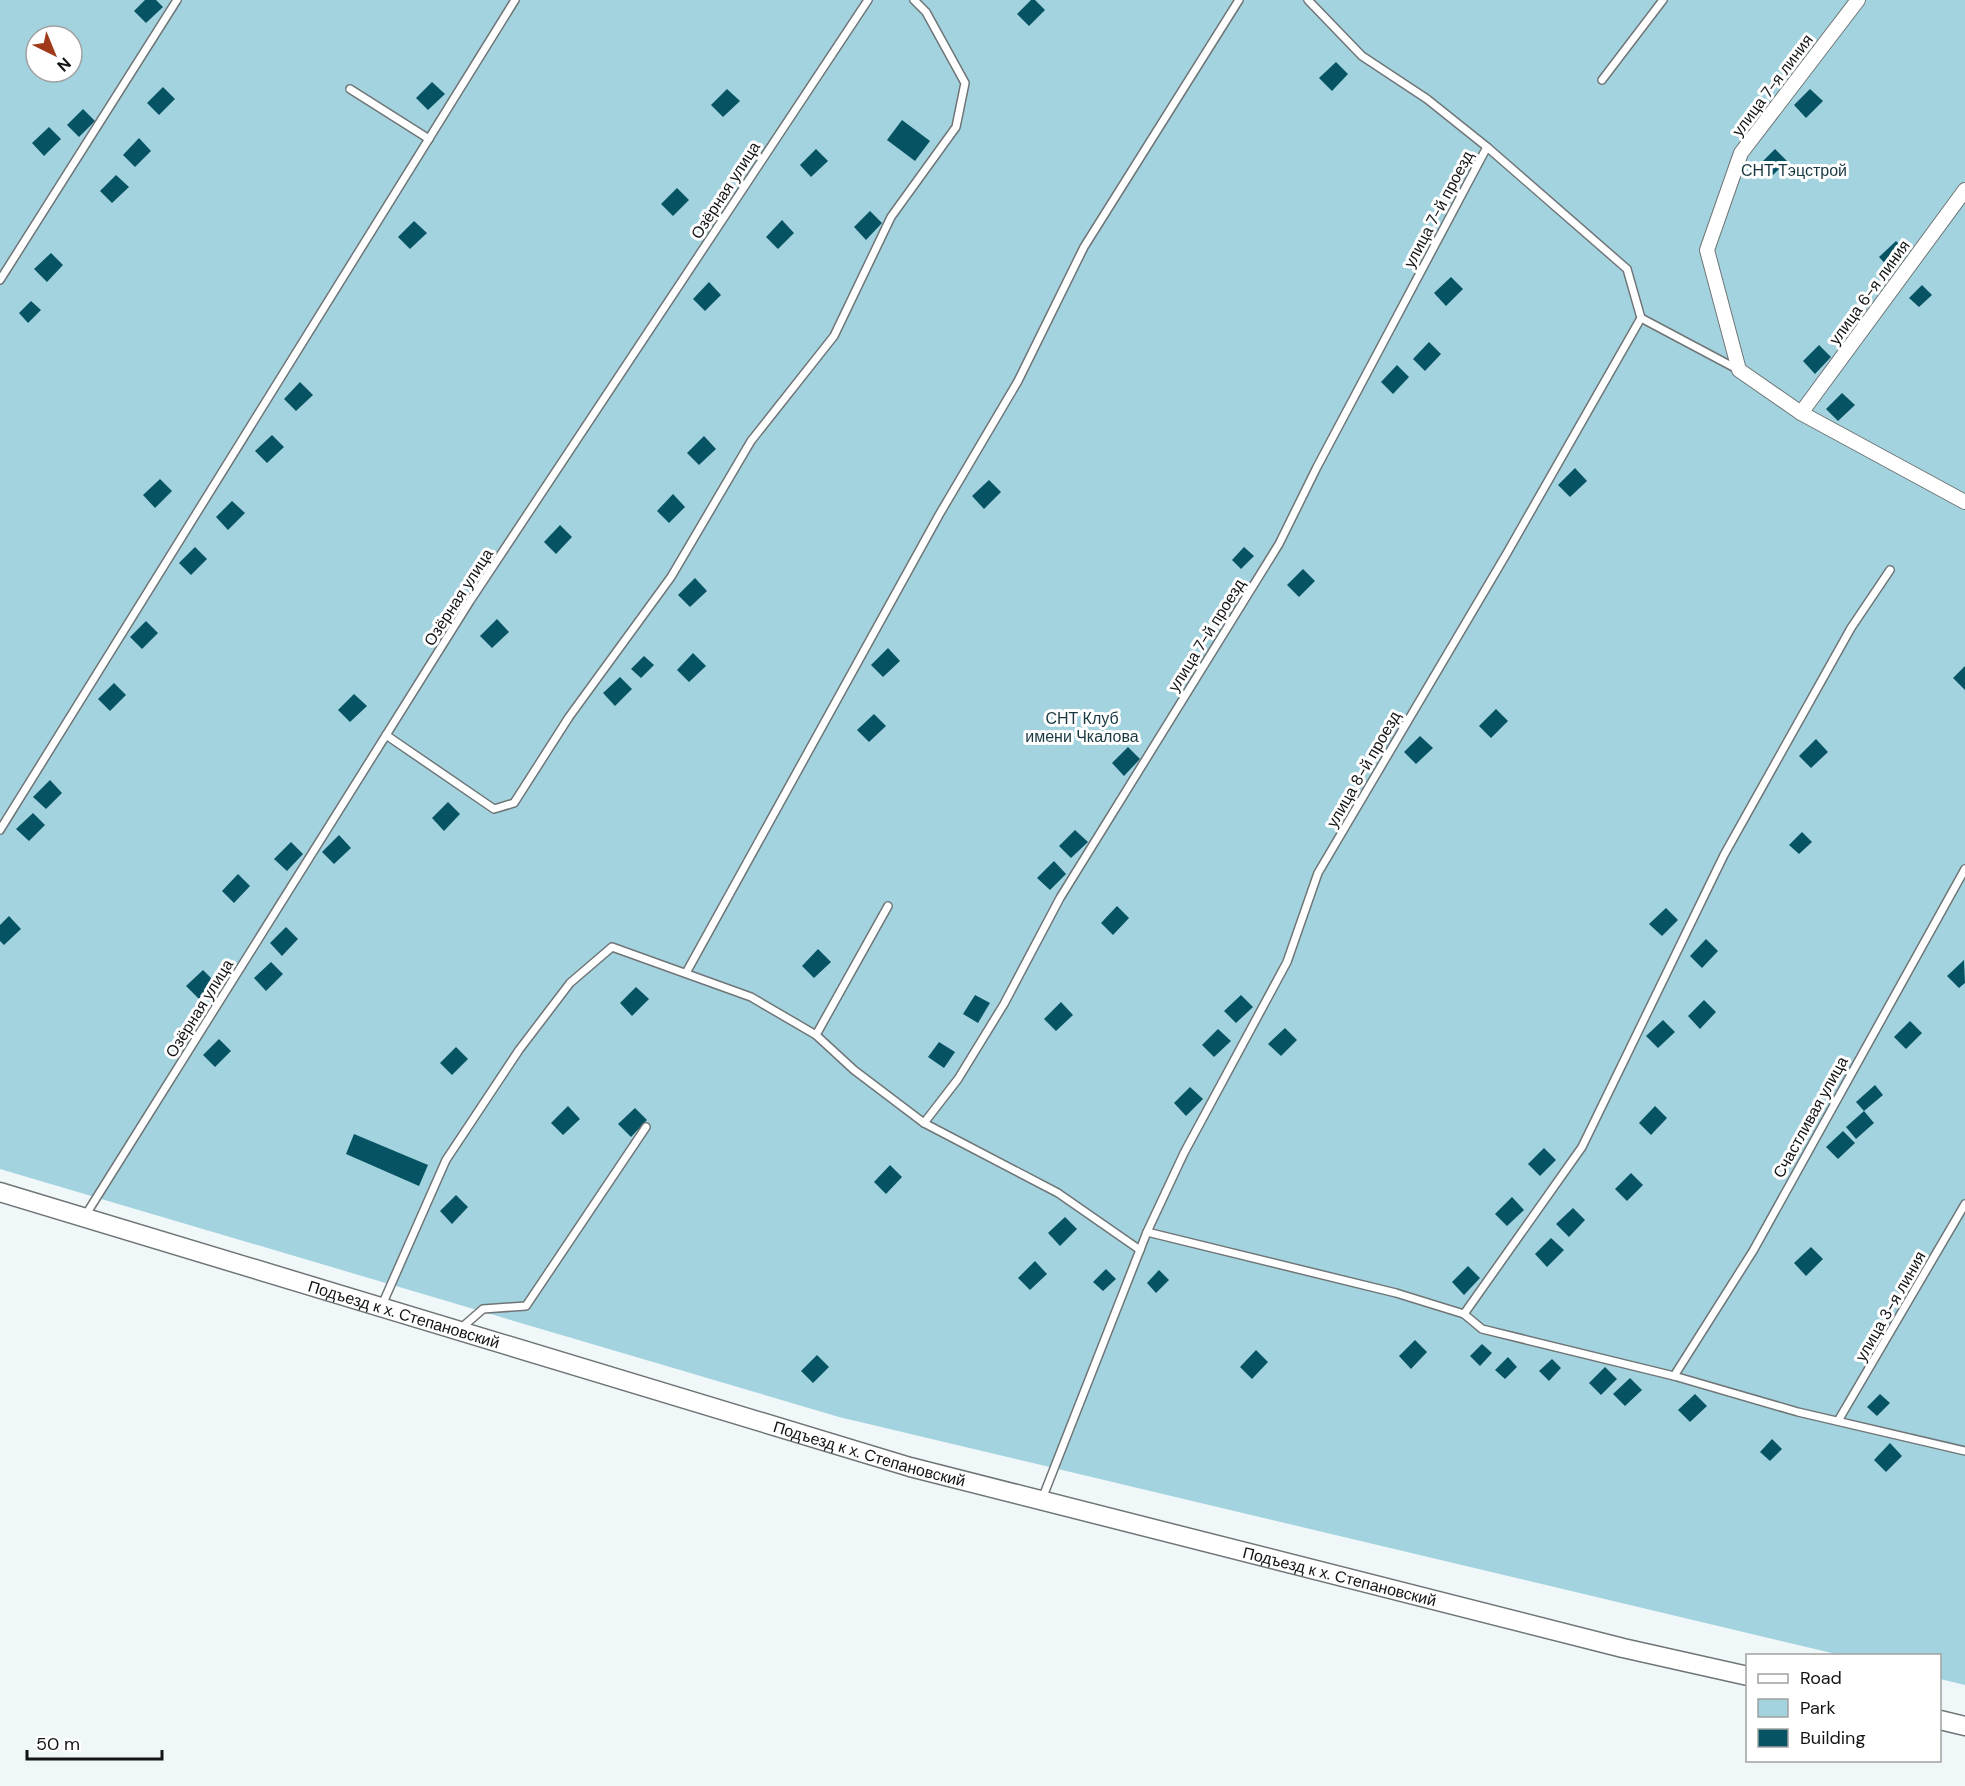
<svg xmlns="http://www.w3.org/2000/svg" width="1965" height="1786" font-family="'DM Sans',sans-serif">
<rect width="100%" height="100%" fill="#f0f7f9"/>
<path fill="#a4d3e0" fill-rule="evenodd" d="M0,0H1965V1685L1940,1679V1656L1840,1655L839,1417L0,1169ZM36,36H72V72H36Z"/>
<g fill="#065463">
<polygon points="145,0 156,0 163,7 146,23 134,11"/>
<polygon points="1031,0 1035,0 1045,10 1029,26 1017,14"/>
<polygon points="1336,62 1348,74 1332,91 1319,78"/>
<polygon points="432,82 445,94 428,110 416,98"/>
<polygon points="163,87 175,99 159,115 147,103"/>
<polygon points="727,89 740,101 723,117 711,105"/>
<polygon points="1810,89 1823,101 1806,118 1794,105"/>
<polygon points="83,109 95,121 79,137 67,125"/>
<polygon points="902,120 930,141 915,161 887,140"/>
<polygon points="49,127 61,139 44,156 32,143"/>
<polygon points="139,138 151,151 135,167 123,155"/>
<polygon points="816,149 828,161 811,177 800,165"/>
<polygon points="1775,149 1787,161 1771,177 1759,165"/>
<polygon points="116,175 129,187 112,203 100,191"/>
<polygon points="677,188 689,200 673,216 661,204"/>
<polygon points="870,211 882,223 866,240 854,227"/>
<polygon points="782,220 794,233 778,249 766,237"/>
<polygon points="414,221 427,233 410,249 398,237"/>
<polygon points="1896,241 1908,253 1891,270 1879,257"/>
<polygon points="51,253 63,265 47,282 34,269"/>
<polygon points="1451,277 1463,289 1446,306 1434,293"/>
<polygon points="709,282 721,295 705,311 693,299"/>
<polygon points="1922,285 1932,295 1919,307 1909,298"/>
<polygon points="31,301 41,310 28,323 19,313"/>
<polygon points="1429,342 1441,354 1425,371 1413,359"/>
<polygon points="1819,345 1831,357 1815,374 1803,361"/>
<polygon points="1397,365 1409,377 1393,394 1381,382"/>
<polygon points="300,382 313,395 296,411 284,399"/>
<polygon points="1842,393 1855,405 1838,421 1826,409"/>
<polygon points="272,435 284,447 267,463 255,451"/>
<polygon points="704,436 716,449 699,465 687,453"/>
<polygon points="1575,468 1587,481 1570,497 1558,485"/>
<polygon points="160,479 172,491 155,508 143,495"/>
<polygon points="989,480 1001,492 984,509 972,496"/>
<polygon points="673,494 685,507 669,523 657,511"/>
<polygon points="232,501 245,513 228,530 216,517"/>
<polygon points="560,525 572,537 556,554 544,542"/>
<polygon points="195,547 207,559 191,575 179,563"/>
<polygon points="1244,547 1254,556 1241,569 1232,560"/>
<polygon points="1303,569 1315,581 1299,597 1287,585"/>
<polygon points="695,578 707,591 690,607 678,595"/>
<polygon points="497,619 509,632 492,648 480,636"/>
<polygon points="146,621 158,633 142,649 130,637"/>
<polygon points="888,648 900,661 883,677 871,665"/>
<polygon points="693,653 706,666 689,682 677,670"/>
<polygon points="644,656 654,665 641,678 631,669"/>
<polygon points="1965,666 1965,690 1953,678"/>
<polygon points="620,677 632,689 615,706 603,693"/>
<polygon points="114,683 126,695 110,711 98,699"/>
<polygon points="354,694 367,706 350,722 338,710"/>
<polygon points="1496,709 1508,721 1491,738 1479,726"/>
<polygon points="874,714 886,726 869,742 857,730"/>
<polygon points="1420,736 1433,748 1416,764 1404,752"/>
<polygon points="1816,739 1828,752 1811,768 1799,756"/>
<polygon points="1128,747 1140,759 1124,776 1112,763"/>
<polygon points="50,780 62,793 46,809 33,797"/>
<polygon points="448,802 460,814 444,831 432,818"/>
<polygon points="33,813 45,825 29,841 16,829"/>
<polygon points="1075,830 1088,842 1071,858 1059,846"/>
<polygon points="1802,832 1812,842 1799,854 1789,845"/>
<polygon points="339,835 351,848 334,864 322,852"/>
<polygon points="291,842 303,854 287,871 274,859"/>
<polygon points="1054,861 1066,874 1050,890 1037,878"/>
<polygon points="238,874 250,886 234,903 222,891"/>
<polygon points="1117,906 1129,918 1113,935 1101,923"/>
<polygon points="1666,908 1678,920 1662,936 1649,924"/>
<polygon points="9,916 21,929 4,945 0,941 0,925"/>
<polygon points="286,927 298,939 282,956 270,943"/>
<polygon points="1706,939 1718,951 1702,968 1690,956"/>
<polygon points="818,949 831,962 814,978 802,966"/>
<polygon points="1964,960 1965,983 1959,988 1947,976"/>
<polygon points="271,962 283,974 266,991 254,978"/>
<polygon points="203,970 215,982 199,999 186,986"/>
<polygon points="636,987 649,999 632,1016 620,1003"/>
<polygon points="975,995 990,1003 978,1023 963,1014"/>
<polygon points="1241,995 1253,1007 1236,1023 1224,1011"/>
<polygon points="1704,1000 1716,1012 1700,1029 1688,1016"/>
<polygon points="1061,1002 1073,1015 1056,1031 1044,1019"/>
<polygon points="1663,1020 1675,1032 1658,1048 1646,1036"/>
<polygon points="1910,1021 1922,1033 1906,1049 1894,1037"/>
<polygon points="1285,1028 1297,1040 1281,1056 1268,1044"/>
<polygon points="1218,1029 1231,1041 1214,1057 1202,1045"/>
<polygon points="219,1039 231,1051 215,1067 203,1055"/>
<polygon points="939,1042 955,1052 944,1068 928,1057"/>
<polygon points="456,1047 468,1059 452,1075 440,1063"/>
<polygon points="1875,1085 1883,1095 1864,1111 1856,1102"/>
<polygon points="1190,1087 1203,1099 1186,1116 1174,1103"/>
<polygon points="568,1106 580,1119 563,1135 551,1123"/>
<polygon points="1655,1106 1667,1118 1651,1135 1639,1123"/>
<polygon points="635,1108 647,1120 631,1137 618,1124"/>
<polygon points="1864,1111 1874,1123 1856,1139 1846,1127"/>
<polygon points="1843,1131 1855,1143 1838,1159 1826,1147"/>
<polygon points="354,1134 428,1165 419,1186 346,1154"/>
<polygon points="1544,1148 1556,1160 1540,1176 1528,1164"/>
<polygon points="890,1165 902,1177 886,1194 874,1182"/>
<polygon points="1631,1173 1643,1185 1627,1201 1615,1189"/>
<polygon points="456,1195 468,1207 452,1224 440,1211"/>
<polygon points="1512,1197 1524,1210 1507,1226 1495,1214"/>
<polygon points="1573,1208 1585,1220 1569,1237 1556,1224"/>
<polygon points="1065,1217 1077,1229 1060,1246 1048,1233"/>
<polygon points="1551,1238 1564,1250 1547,1267 1535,1254"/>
<polygon points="1811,1247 1823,1259 1806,1276 1794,1263"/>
<polygon points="1035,1261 1047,1274 1030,1290 1018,1278"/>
<polygon points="1468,1266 1480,1278 1464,1295 1452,1282"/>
<polygon points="1106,1269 1116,1279 1103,1291 1093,1282"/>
<polygon points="1159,1270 1169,1280 1156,1293 1147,1283"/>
<polygon points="1415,1340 1427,1352 1411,1369 1399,1356"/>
<polygon points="1482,1344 1492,1353 1480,1366 1470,1356"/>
<polygon points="1256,1350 1268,1362 1252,1379 1240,1367"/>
<polygon points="817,1355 829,1367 813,1383 801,1371"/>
<polygon points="1508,1357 1517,1367 1505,1379 1495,1370"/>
<polygon points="1552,1359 1561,1368 1549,1381 1539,1371"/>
<polygon points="1605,1367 1617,1379 1601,1395 1589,1383"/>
<polygon points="1630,1378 1642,1390 1625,1406 1613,1394"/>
<polygon points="1695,1394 1707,1406 1690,1422 1678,1410"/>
<polygon points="1880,1394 1890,1403 1877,1416 1867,1407"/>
<polygon points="1772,1439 1782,1449 1770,1461 1760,1452"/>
<polygon points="1890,1443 1902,1456 1886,1472 1874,1460"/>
</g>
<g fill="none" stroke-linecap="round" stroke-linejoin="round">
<g stroke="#6f7576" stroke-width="10">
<g id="service">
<polyline points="1308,0 1362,56 1427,99 1487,147 1627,269 1641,318 1737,369"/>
<polyline points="1602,80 1663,0"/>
<polyline points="350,89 429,139"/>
<polyline points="0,280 177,0"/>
<polyline points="386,735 494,809 514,803 569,717 671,577 751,441 834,336 891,217 956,127 965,83 926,12 914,0"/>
<polyline points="0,830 515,0"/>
<polyline points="686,973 939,515 1018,381 1084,247 1239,0"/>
<polyline points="816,1035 888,906"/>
<polyline points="924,1123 958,1079 1004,1004 1060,898 1279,544 1317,467 1487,147"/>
<polyline points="85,1216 470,601 868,0"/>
<polyline points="1147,1232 1396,1293 1464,1314 1482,1329 1674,1376 1798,1412 1965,1451"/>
<polyline points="382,1305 446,1160 519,1050 570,983 612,947 751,997 816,1035 854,1070 924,1123 1058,1193 1140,1250"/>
<polyline points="1464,1314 1582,1147 1724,855 1851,628 1890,570"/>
<polyline points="460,1329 483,1309 526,1306 646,1127"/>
<polyline points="1674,1376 1753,1251 1965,869"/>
<polyline points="1838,1421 1965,1204"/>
<polyline points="1042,1499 1147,1232 1184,1153 1287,962 1318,873 1507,553 1641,318"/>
</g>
</g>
<g stroke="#6f7576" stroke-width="16">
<g id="minor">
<polyline points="1858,0 1741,153 1707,250 1739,370 1801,413 1965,502"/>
<polyline points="1801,413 1965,190"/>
</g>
</g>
<g stroke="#6f7576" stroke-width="21">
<g id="tertiary">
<path id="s1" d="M0,1192L910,1467L1623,1648L1748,1676"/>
<polyline points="1940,1720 1965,1726"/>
</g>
</g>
<use href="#service" stroke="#fff" stroke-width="7"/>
<use href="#minor" stroke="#fff" stroke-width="14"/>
<use href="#tertiary" stroke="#fff" stroke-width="18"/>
</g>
<g text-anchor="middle" stroke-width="6" stroke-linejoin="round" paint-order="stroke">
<g font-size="16" fill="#121415" stroke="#fff">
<text transform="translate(1772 85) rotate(-53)" y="6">улица 7-я линия</text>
<text transform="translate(725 190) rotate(-57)" y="6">Озёрная улица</text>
<text transform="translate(1438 209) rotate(-62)" y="6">улица 7-й проезд</text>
<text transform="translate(1869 292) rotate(-54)" y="6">улица 6-я линия</text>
<text transform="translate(458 597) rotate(-57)" y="6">Озёрная улица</text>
<text transform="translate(1206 635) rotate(-58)" y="6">улица 7-й проезд</text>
<text transform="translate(1363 769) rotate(-60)" y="6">улица 8-й проезд</text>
<text transform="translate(199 1008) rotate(-58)" y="6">Озёрная улица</text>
<text transform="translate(1810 1117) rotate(-61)" y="6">Счастливая улица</text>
<text transform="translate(1890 1306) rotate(-60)" y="6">улица 3-я линия</text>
<text dy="6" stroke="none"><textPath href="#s1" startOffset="422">Подъезд к х. Степановский</textPath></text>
<text dy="6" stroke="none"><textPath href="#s1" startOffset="908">Подъезд к х. Степановский</textPath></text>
<text dy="6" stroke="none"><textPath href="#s1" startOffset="1394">Подъезд к х. Степановский</textPath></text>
</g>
<g font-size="16" fill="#183941" stroke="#fff">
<text x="1794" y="176">СНТ Тэцстрой</text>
<text x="1082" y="724">СНТ Клуб<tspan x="1082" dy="18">имени Чкалова</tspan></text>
</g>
</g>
<rect x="1746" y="1654" width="195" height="108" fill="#ffffff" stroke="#a0a1a1" stroke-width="1.5"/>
<rect x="1758" y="1674" width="30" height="9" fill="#ffffff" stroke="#a0a1a1" stroke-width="1.5"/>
<text x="1800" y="1684" font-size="18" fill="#121415">Road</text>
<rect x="1758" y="1699" width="30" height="18" fill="#a4d3e0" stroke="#a0a1a1" stroke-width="1.5"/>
<text x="1800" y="1714" font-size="18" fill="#121415">Park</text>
<rect x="1758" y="1729" width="30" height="18" fill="#065463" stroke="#a0a1a1" stroke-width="1.5"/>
<text x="1800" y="1744" font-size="18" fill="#121415">Building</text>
<g transform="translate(54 54) rotate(137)"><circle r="28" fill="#ffffff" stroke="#a0a1a1" stroke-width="1.5"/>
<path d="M0-4.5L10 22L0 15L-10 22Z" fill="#a03919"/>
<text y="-9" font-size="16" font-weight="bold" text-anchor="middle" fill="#121415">N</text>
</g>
<path d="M27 1750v9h135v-9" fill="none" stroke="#121415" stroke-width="3"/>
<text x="36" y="1750" font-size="18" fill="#121415" stroke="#ffffff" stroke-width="4.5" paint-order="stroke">50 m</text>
</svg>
